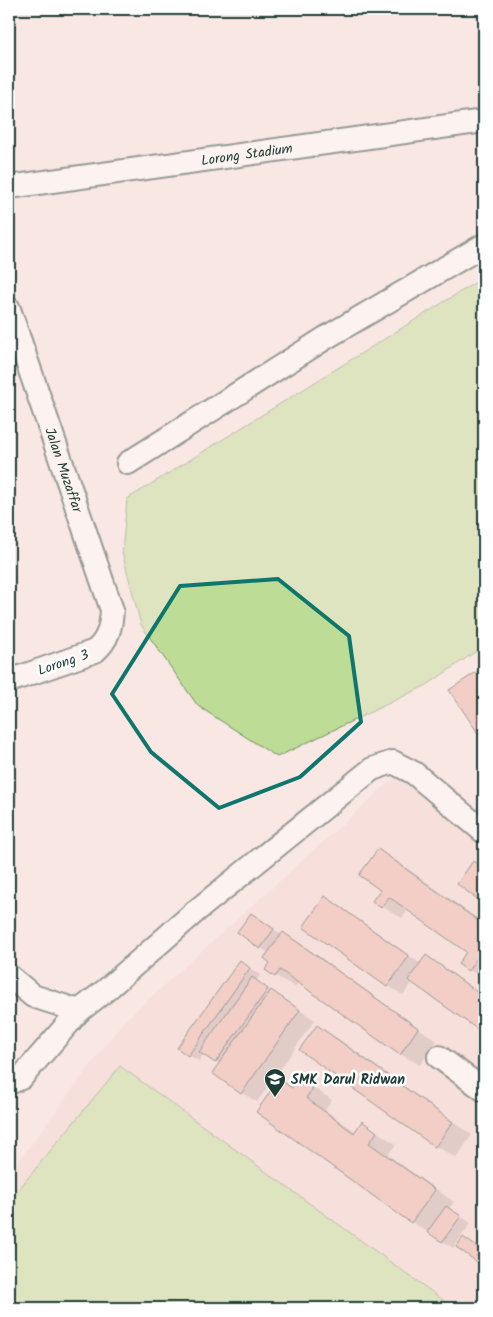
<svg xmlns="http://www.w3.org/2000/svg" width="493" height="1317" font-family="Kalam,sans-serif">
<rect width="100%" height="100%" fill="#f9e7e4"/>
<filter id="ink" filterUnits="userSpaceOnUse"><feTurbulence type="fractalNoise" baseFrequency=".02" numOctaves="2"/><feDisplacementMap in="SourceGraphic" scale="10" xChannelSelector="R" yChannelSelector="G"/><feConvolveMatrix kernelMatrix="1 2 1 2 8 2 1 2 1" color-interpolation-filters="sRGB"/></filter>
<g filter="url(#ink)">
<polygon fill="#f4d6d1" points="396,776 484,848 484,1308 9,1308 9,1174 122,1023"/>
<g fill="#bddd96" stroke="#6e8d65">
<polygon points="484,277 484,646 427,685 277,757 198,706 141,625 122,552 127,499"/>
<polygon points="120,1066 454,1308 9,1308 9,1201"/>
</g>
<g fill="#0003">
<polygon points="9,9 11,9 14,28 9,29"/>
<polygon points="484,668 484,741 451,690"/>
<polygon points="378,851 398,862 484,923 484,979 469,970 468,951 409,909 402,918 373,901 382,890"/>
<polygon points="325,898 341,907 421,964 426,957 442,966 484,996 484,1033 413,982 403,995 388,986 304,927"/>
<polygon points="262,921 282,935 283,933 303,945 437,1041 420,1065 400,1054 299,982 295,987 276,976 269,953 261,948"/>
<polygon points="240,962 260,975 256,981 315,1020 257,1102 242,1093 220,1064 204,1053 199,1061 188,1055"/>
<polygon points="317,1027 337,1038 472,1135 456,1158 436,1146 301,1050"/>
<polygon points="300,1079 332,1100 325,1110 356,1132 363,1123 396,1144 388,1155 454,1202 449,1209 471,1223 453,1248 412,1222 257,1112 280,1080 293,1088"/>
</g>
<g fill="#eab0a5" stroke="#1f3d34">
<polygon points="484,667 484,742 449,690"/>
<polygon points="378,849 484,925 484,964 476,959 468,971 458,964 466,952 389,897 381,908 372,901 380,890 359,875"/>
<polygon points="473,861 484,869 484,904 457,884"/>
<polygon points="325,896 409,956 387,987 303,927"/>
<polygon points="251,913 274,929 260,949 237,932"/>
<polygon points="283,932 418,1028 400,1055 280,970 275,977 265,970 270,963 264,958"/>
<polygon points="426,955 484,997 484,1034 408,980"/>
<polygon points="240,960 250,968 188,1056 177,1048"/>
<polygon points="252,977 268,989 215,1063 199,1052"/>
<polygon points="271,990 300,1010 241,1094 212,1073"/>
<polygon points="317,1025 453,1122 435,1147 299,1050"/>
<polygon points="299,1078 313,1088 306,1098 354,1133 362,1121 377,1132 369,1143 435,1190 411,1223 256,1112 279,1079 292,1088"/>
<polygon points="446,1206 461,1216 442,1242 427,1232"/>
<polygon points="463,1237 484,1252 484,1267 456,1247"/>
</g>
<g fill="none" stroke-linecap="round" stroke-linejoin="round">
<g stroke="#1f3d34" stroke-width="26">
<g id="minor">
<path id="s1" d="M9,187L484,121"/>
<path id="s2" d="M9,309L112,610C111,627 108,640 95,651L9,681"/>
<polyline points="128,463 327,337 484,245"/>
<polyline points="9,976 33,996 79,1011"/>
<polyline points="439,1057 484,1090"/>
<polyline points="9,1083 21,1078 79,1011 106,990 196,911 372,769 393,762 414,773 484,832"/>
</g>
</g>
<use href="#minor" stroke="#fff" stroke-width="22"/>
</g>
</g>
<path d="M0 0H493V1317H0ZM278,579L349,636L361,722L300,777L219,808L151,752L112,694L180,586Z" fill="#f9e7e4" fill-opacity=".55" fill-rule="evenodd"/>
<path fill="none" stroke="#0f766e" stroke-width="4" stroke-linejoin="round" d="M278,579L349,636L361,722L300,777L219,808L151,752L112,694L180,586Z"/>
<defs>
<g id="school-pin" transform="scale(1.125)"><path d="M0 17L-7.5 6A9.5 9.5 0 1 1 7.5 6Z" fill="#1f3d34" stroke="#fff"/><path d="M0-5L7-2L0 1L-7-2ZM-4 1L0 2.5L4 1V4Q0 6-4 4Z" fill="#fff"/></g>
</defs>
<g fill-rule="evenodd">
<use href="#school-pin" x="275" y="1079"/>
</g>
<g text-anchor="middle" stroke-width="5" stroke-linejoin="round" paint-order="stroke">
<g font-size="14" fill="#1f3d34" stroke="#fff">
<text dy="5" stroke="none"><textPath href="#s1" startOffset="240">Lorong Stadium</textPath></text>
<text dy="5" stroke="none"><textPath href="#s2" startOffset="170">Jalan Muzaffar</textPath></text>
<text transform="translate(63 662) rotate(-19)" y="5">Lorong 3</text>
</g>
<g font-size="14" font-weight="bold" fill="#1f3d34" stroke="#fff" text-anchor="start">
<text x="291" y="1084">SMK Darul Ridwan</text>
</g>
</g>
<rect width="493" height="1317" fill="none" stroke="#fff" stroke-width="30"/>
<rect x="15" y="15" width="463" height="1287" fill="none" stroke="#1f3d34" stroke-width="2" filter="url(#ink)"/>
</svg>
